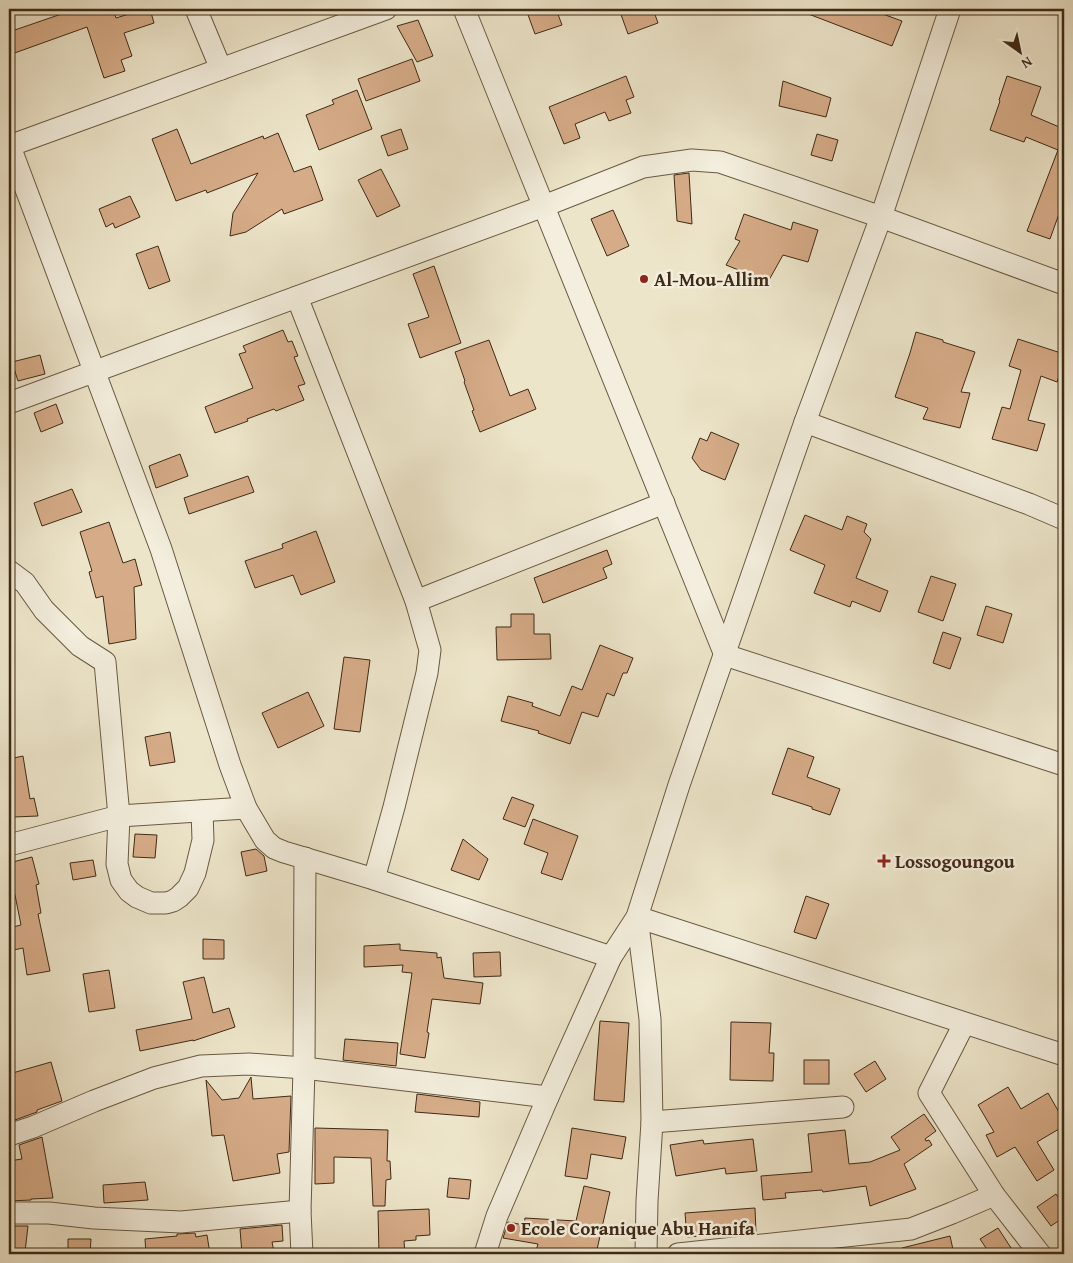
<svg xmlns="http://www.w3.org/2000/svg" width="1073" height="1263" font-family="'Gentium Book Plus',serif">
<rect width="100%" height="100%" fill="#ede5ca"/>
<filter id="stains"><feTurbulence type="fractalNoise" baseFrequency=".004" numOctaves="4"/><feColorMatrix values="0 0 0 0 .2 0 0 0 0 .09 0 0 0 0 .02 0 0 0 .5 -.17"/></filter>
<radialGradient id="worn" r=".72"><stop offset=".6" stop-color="#630" stop-opacity="0"/><stop offset="1" stop-color="#630" stop-opacity=".3"/></radialGradient>
<g fill="#d6ac88" stroke="#3f2a15">
<polygon points="76,9 113,9 116,18 145,9 150,9 154,23 124,33 132,56 121,60 125,71 104,78 87,27 9,55 9,32"/>
<polygon points="536,9 556,9 562,25 535,34 527,12"/>
<polygon points="619,9 653,9 658,23 628,34"/>
<polygon points="798,9 869,9 902,21 892,46 798,10"/>
<polygon points="418,20 433,56 417,62 397,26"/>
<polygon points="412,59 420,81 366,101 358,79"/>
<polygon points="626,76 634,97 626,100 631,113 609,121 605,112 575,124 580,138 564,144 549,107"/>
<polygon points="1007,76 1041,87 1031,115 1064,129 1064,200 1050,239 1027,231 1058,150 1026,137 1024,142 990,130 1000,101 999,100"/>
<polygon points="783,81 831,98 826,117 779,106"/>
<polygon points="357,90 372,129 319,150 306,115 334,104 332,100"/>
<polygon points="177,129 191,164 263,136 264,139 278,133 294,172 311,166 323,200 284,214 282,209 246,232 230,236 233,213 258,173 207,193 206,190 176,201 152,139"/>
<polygon points="401,129 408,149 388,156 381,136"/>
<polygon points="817,134 838,140 832,161 811,155"/>
<polygon points="381,169 400,206 377,217 358,180"/>
<polygon points="689,173 692,224 677,221 674,175"/>
<polygon points="130,196 140,217 115,228 113,223 106,227 99,209"/>
<polygon points="613,210 629,246 607,256 591,219"/>
<polygon points="744,214 791,230 793,222 818,230 808,262 783,255 769,280 756,277 726,265 740,241 735,239"/>
<polygon points="158,246 170,281 149,289 136,254"/>
<polygon points="434,266 461,343 420,358 408,324 429,317 413,274"/>
<polygon points="283,330 288,342 292,341 298,356 294,357 305,384 298,386 304,400 276,411 274,409 247,419 248,421 215,433 205,407 253,388 239,354 246,352 243,346"/>
<polygon points="916,332 943,340 943,342 975,352 961,392 970,393 960,428 923,419 928,408 895,397 910,353"/>
<polygon points="1018,339 1064,354 1064,361 1057,382 1041,376 1028,420 1045,424 1037,451 992,439 1002,407 1010,409 1021,370 1009,366"/>
<polygon points="489,340 510,396 528,389 536,409 480,432 472,411 474,410 464,382 465,381 455,352"/>
<polygon points="40,355 45,374 18,381 12,362"/>
<polygon points="56,404 63,423 41,432 34,413"/>
<polygon points="711,432 739,444 725,480 701,470 692,458 700,438 707,441"/>
<polygon points="180,454 188,476 156,488 149,466"/>
<polygon points="248,476 254,492 189,514 184,498"/>
<polygon points="72,489 82,512 42,526 34,503"/>
<polygon points="805,515 842,530 847,516 867,524 864,532 871,539 856,578 888,591 880,612 852,601 850,607 814,593 825,565 790,550"/>
<polygon points="109,522 123,563 135,559 142,585 134,587 136,639 109,644 103,596 96,598 89,572 92,571 80,532"/>
<polygon points="316,531 335,582 301,595 293,575 255,588 245,561 283,548 282,544"/>
<polygon points="607,550 612,564 603,568 607,578 543,603 534,578"/>
<polygon points="931,576 956,584 943,621 918,612"/>
<polygon points="986,606 1012,614 1003,643 977,635"/>
<polygon points="511,614 534,614 534,634 550,634 551,659 497,660 496,627 511,627"/>
<polygon points="943,632 961,638 950,669 933,663"/>
<polygon points="600,645 633,658 627,673 623,673 614,696 607,693 598,717 582,712 570,744 538,733 539,731 501,721 508,696 533,703 532,706 560,716 572,686 582,690"/>
<polygon points="344,657 370,660 360,732 334,729"/>
<polygon points="308,692 324,726 278,748 262,713"/>
<polygon points="170,732 175,762 150,766 145,737"/>
<polygon points="788,748 814,757 807,777 840,789 830,815 812,809 812,807 772,794"/>
<polygon points="23,756 30,799 34,798 38,816 14,817 9,802 9,759"/>
<polygon points="512,797 534,805 525,827 503,819"/>
<polygon points="533,819 578,836 562,880 541,873 548,853 524,844"/>
<polygon points="135,834 157,835 155,858 133,857"/>
<polygon points="463,839 488,859 479,880 451,870"/>
<polygon points="256,849 264,856 267,871 246,876 241,852"/>
<polygon points="32,857 39,884 36,885 41,913 38,914 50,971 27,975 23,948 9,951 9,928 21,925 14,890 12,891 9,879 9,863"/>
<polygon points="93,860 96,876 73,880 70,863"/>
<polygon points="806,896 829,904 816,939 794,932"/>
<polygon points="203,939 224,940 224,959 203,959"/>
<polygon points="400,944 400,950 437,953 437,958 441,957 444,978 483,983 480,1004 432,999 427,1032 429,1033 425,1058 400,1054 412,973 402,972 403,965 364,967 364,946"/>
<polygon points="500,952 501,976 474,977 473,953"/>
<polygon points="109,970 115,1008 89,1012 83,974"/>
<polygon points="204,977 213,1013 229,1008 235,1027 193,1041 193,1040 140,1051 136,1030 192,1019 183,982"/>
<polygon points="600,1021 629,1023 624,1102 594,1100"/>
<polygon points="731,1022 771,1023 769,1053 774,1053 773,1081 730,1080"/>
<polygon points="345,1039 398,1043 396,1066 343,1060"/>
<rect x="804" y="1060" width="25" height="24"/>
<polygon points="875,1061 886,1079 866,1092 854,1074"/>
<polygon points="51,1062 62,1101 37,1110 37,1112 15,1120 9,1098 9,1074"/>
<polygon points="251,1077 253,1099 291,1096 289,1152 277,1154 280,1173 233,1181 224,1135 212,1136 206,1080 222,1100 239,1098"/>
<polygon points="1008,1087 1021,1109 1048,1093 1064,1121 1064,1126 1037,1142 1054,1170 1037,1181 1015,1147 997,1157 986,1135 994,1132 978,1105"/>
<polygon points="417,1094 480,1102 479,1117 415,1112"/>
<polygon points="924,1114 936,1131 925,1139 926,1141 929,1140 932,1145 904,1164 916,1189 870,1206 866,1186 823,1192 822,1190 785,1193 786,1198 763,1200 761,1176 812,1172 808,1134 845,1130 849,1164 870,1162 900,1150 891,1137"/>
<polygon points="315,1128 388,1130 387,1161 390,1161 391,1179 386,1180 385,1206 373,1206 371,1158 334,1157 334,1183 315,1184"/>
<polygon points="572,1128 626,1137 622,1159 591,1154 587,1179 565,1176"/>
<polygon points="42,1137 53,1198 31,1199 31,1200 9,1201 9,1161 22,1159 19,1145"/>
<polygon points="753,1139 757,1171 726,1174 725,1168 676,1176 670,1145 703,1140 704,1144"/>
<polygon points="449,1178 471,1180 469,1199 447,1197"/>
<polygon points="145,1182 148,1200 104,1203 103,1185"/>
<polygon points="584,1186 610,1192 596,1254 535,1254 538,1244 503,1238 508,1222 524,1225 525,1218 576,1221"/>
<polygon points="1056,1194 1064,1206 1064,1217 1051,1226 1037,1207"/>
<polygon points="755,1208 756,1232 687,1237 685,1213"/>
<polygon points="429,1209 430,1235 416,1236 416,1240 404,1241 405,1254 379,1254 378,1211"/>
<polygon points="282,1225 283,1241 272,1242 274,1252 242,1254 240,1229"/>
<polygon points="9,1226 28,1226 25,1252 9,1250"/>
<polygon points="998,1228 1015,1254 990,1254 980,1239"/>
<polygon points="195,1233 196,1237 207,1235 210,1254 146,1254 145,1239 177,1236 177,1234"/>
<polygon points="950,1236 954,1254 903,1254 902,1248"/>
<polygon points="68,1239 91,1239 90,1254 68,1254"/>
</g>
<g fill="none" stroke-linecap="round" stroke-linejoin="round">
<g stroke="#6a5942" stroke-width="23">
<g id="minor">
<polyline points="196,9 221,69"/>
<polyline points="464,9 725,655"/>
<polyline points="9,144 161,549 230,765 246,808 265,840 274,848 284,852 374,879 611,957"/>
<polyline points="9,146 386,9"/>
<polyline points="297,297 416,601 430,650 427,673 394,807 374,879"/>
<polyline points="9,403 544,206 643,167 692,160 720,162 881,217 1064,284"/>
<polyline points="805,422 1029,504 1064,519"/>
<polyline points="9,571 25,583 44,610 80,646 105,662 119,816 117,864 121,880 129,891 137,897 151,903 166,903 173,901 179,897 188,888 195,873 203,840 202,811"/>
<polyline points="416,601 664,503"/>
<polyline points="725,655 1064,765"/>
<polyline points="9,845 119,816 246,808"/>
<polyline points="964,1024 929,1093 994,1195 1040,1254"/>
<polyline points="652,1122 843,1107"/>
<polyline points="9,1135 33,1127 94,1101 154,1078 201,1066 249,1064 304,1068 548,1097"/>
<polyline points="9,1213 49,1213 94,1218 181,1222 300,1211"/>
<polyline points="302,1254 300,1211 304,1068 305,858"/>
<polyline points="485,1254 497,1216 548,1097 611,957 637,917 679,785 805,422 881,217 950,9"/>
<polyline points="646,1254 647,1201 652,1122 650,1019 637,917 1064,1055"/>
<polyline points="678,1254 911,1229 952,1213 994,1195"/>
</g>
</g>
<use href="#minor" stroke="#f3eedd" stroke-width="21"/>
</g>
<g fill="#8f2418" stroke="#f3eedd" stroke-width="2">
<circle cx="644" cy="279" r="5"/>
<path d="M881.5 853.5h5v5h5v5h-5v5h-5v-5h-5v-5h5z"/>
<circle cx="511" cy="1228" r="5"/>
</g>
<g text-anchor="middle" stroke-width="5" stroke-linejoin="round" paint-order="stroke">
<g font-size="19" font-weight="bold" fill="#3f2a15" stroke="#f3eedd" text-anchor="start">
<text x="654" y="286">Al-Mou-Allim</text>
<text x="895" y="868">Lossogoungou</text>
<text x="521" y="1235">Ecole Coranique Abu Hanifa</text>
</g>
</g>
<rect width="1073" height="1263" fill="none" stroke="#ede5ca" stroke-width="30"/>
<rect x="10" y="10" width="1053" height="1243" fill="none" stroke="#3f2a15" stroke-width="2.5"/>
<rect x="15" y="15" width="1043" height="1233" fill="none" stroke="#3f2a15"/>
<g transform="translate(1020 52) rotate(147)" stroke="#f3eedd" stroke-width="4" paint-order="stroke">
<path d="M0-4L9 19L0 12L-9 19Z" fill="#3f2a15"/>
<text y="-8" font-size="14" font-weight="bold" text-anchor="middle" fill="#3f2a15">N</text>
</g>
<rect width="100%" height="100%" filter="url(#stains)"/>
<rect width="100%" height="100%" fill="url(#worn)"/>
</svg>
